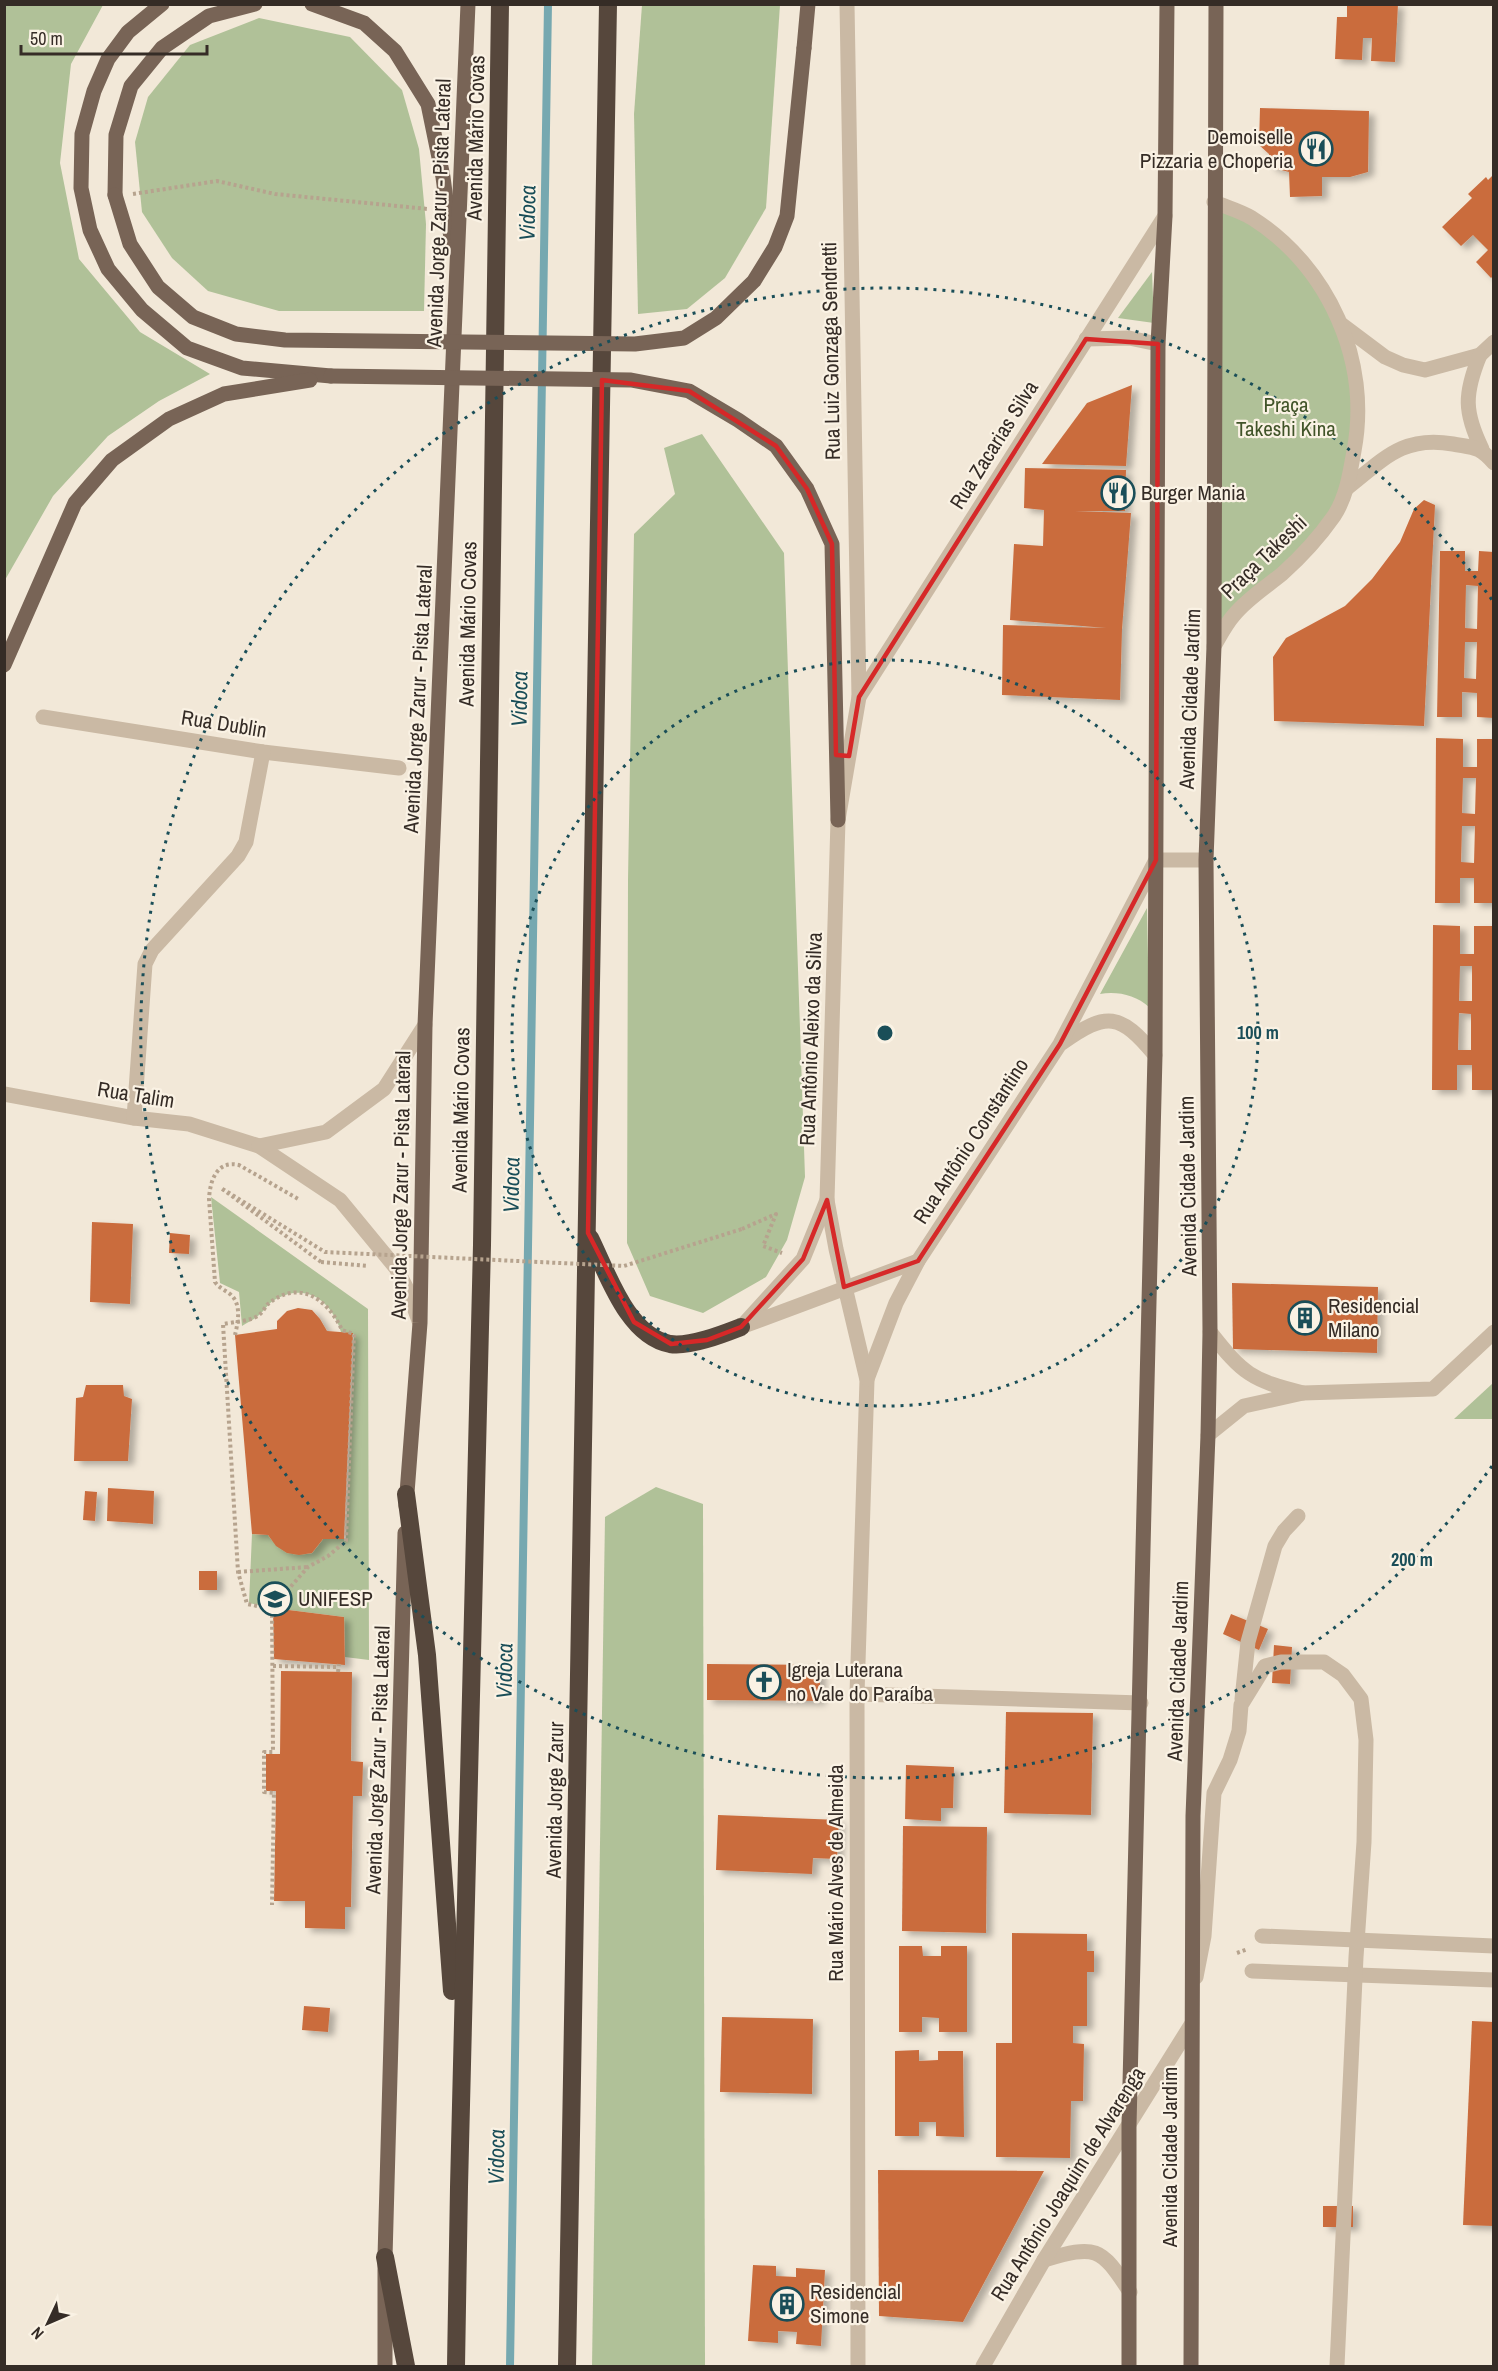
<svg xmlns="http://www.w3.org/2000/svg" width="1498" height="2371" font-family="'Archivo Narrow',sans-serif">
<defs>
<filter id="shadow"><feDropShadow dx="6" dy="4" stdDeviation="3" flood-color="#0004"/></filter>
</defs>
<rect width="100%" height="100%" fill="#f2e8d8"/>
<g fill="#b0c198">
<polygon points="5,4 103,5 71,64 60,163 79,259 140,332 210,374 159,401 108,436 53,496 5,580"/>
<polygon points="642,5 780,5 766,208 725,278 687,309 638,314 634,114"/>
<polygon points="259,18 350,37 402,90 419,149 426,224 424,311 279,311 208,291 172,258 142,212 135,142 148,97 190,45"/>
<polygon points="1214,202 1250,217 1324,289 1358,398 1335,514 1214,646"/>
<polygon points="1152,272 1154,323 1118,318"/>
<polygon points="702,434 784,553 805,1177 787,1240 766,1277 703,1313 650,1296 627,1243 628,880 634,534 675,494 664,448"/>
<path d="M1147,908L1149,1007C1136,995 1117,991 1100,994Z"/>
<path d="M211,1197L368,1309L369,1660L345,1657L344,1617L273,1608L249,1603L252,1534L268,1535C280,1552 291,1556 312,1553L323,1539H346L354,1334L341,1332C332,1302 308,1282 276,1299C268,1303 265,1310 259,1315C254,1320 248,1322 242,1326L239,1292L220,1283Z"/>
<polygon points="1493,1383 1493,1419 1454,1419"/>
<polygon points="656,1487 703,1504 705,2366 592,2366 605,1517"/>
</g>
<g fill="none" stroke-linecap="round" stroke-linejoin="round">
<polyline stroke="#76a8b0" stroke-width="8" points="510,2366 548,4"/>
</g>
<g fill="#ca6c3e" fill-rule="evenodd" filter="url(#shadow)">
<polygon points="1347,4 1398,4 1395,62 1371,61 1372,38 1363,38 1362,60 1335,59 1337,17 1347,17"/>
<polygon points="1260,108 1369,111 1368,172 1350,177 1322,177 1322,196 1290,197 1289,172 1270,167 1269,154 1259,145"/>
<polygon points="1494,174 1494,275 1491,278 1476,262 1488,250 1473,235 1461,246 1442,227 1472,198 1468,194 1486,177 1488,180"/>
<polygon points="1132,385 1126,466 1042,464 1087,403"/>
<polygon points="1025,468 1126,470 1125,511 1075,511 1131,513 1122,629 1120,700 1002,695 1003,625 1106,628 1010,620 1014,544 1043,546 1044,510 1024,508"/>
<polygon points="1424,500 1435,505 1424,726 1274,721 1273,657 1286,638 1345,606 1372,579 1400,542 1414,509"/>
<path d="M1440,551H1465V571H1478L1479,551L1494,552V718L1477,717V693L1462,692V717H1437ZM1466,585L1478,586L1477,629L1465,628ZM1465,642H1477L1476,679L1464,678Z"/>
<path d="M1436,738L1463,739V767H1477V739H1494V903H1474V878H1460V903H1435ZM1463,778H1476L1475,814L1462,813ZM1462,826H1475L1474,863L1461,862Z"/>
<path d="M1433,925L1460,926V954H1474V926H1494V1090H1472V1065H1457V1090H1432ZM1460,966H1472V1001H1459ZM1459,1013L1471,1014V1050H1458Z"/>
<polygon points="92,1222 133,1224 130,1304 90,1302"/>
<polygon points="170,1233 190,1235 189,1254 169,1253"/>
<polygon points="1232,1283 1378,1287 1377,1353 1233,1349"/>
<polygon points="298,1308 312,1310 320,1319 327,1331 353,1333 344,1539 323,1539 312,1553 299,1555 287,1553 276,1546 268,1535 252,1534 235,1335 277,1329 277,1321 287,1311"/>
<polygon points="86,1385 123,1385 124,1396 132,1399 128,1461 74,1461 76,1398 83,1397"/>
<polygon points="108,1488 154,1491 153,1524 107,1521"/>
<polygon points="85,1491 97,1492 95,1521 83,1520"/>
<rect x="199" y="1571" width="18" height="19"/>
<polygon points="273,1608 344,1617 345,1665 274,1659"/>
<polygon points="1231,1614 1268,1629 1259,1650 1223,1634"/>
<polygon points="1274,1645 1292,1647 1290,1684 1272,1683"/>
<polygon points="707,1664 820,1665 820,1701 707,1700"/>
<polygon points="281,1671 352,1672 351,1761 363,1762 362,1796 353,1796 351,1907 345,1907 345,1929 305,1928 305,1901 274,1901 276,1791 266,1791 266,1754 280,1754"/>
<polygon points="1006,1712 1093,1713 1091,1815 1004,1813"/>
<polygon points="906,1765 954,1767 953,1808 941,1808 941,1821 905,1819"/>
<polygon points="718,1815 839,1820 837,1859 813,1858 812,1874 716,1870"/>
<polygon points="903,1826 987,1827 986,1933 902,1931"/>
<polygon points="1012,1933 1087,1934 1087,1951 1094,1951 1094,1972 1087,1972 1087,2026 1073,2026 1073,2043 1084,2044 1083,2101 1071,2101 1070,2158 996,2157 996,2043 1012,2043"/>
<polygon points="899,1946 922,1946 923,1956 941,1956 941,1946 967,1946 967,2032 939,2032 939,2018 922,2017 922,2032 899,2032"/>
<polygon points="304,2006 330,2008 328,2032 302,2030"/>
<polygon points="722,2017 813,2019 812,2094 720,2092"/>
<polygon points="1472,2021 1494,2022 1494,2226 1463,2225"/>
<polygon points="919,2050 919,2061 938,2060 938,2051 963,2051 964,2137 936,2136 936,2122 919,2122 919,2136 895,2136 895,2051"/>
<polygon points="878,2170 1044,2171 963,2322 879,2316"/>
<rect x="1323" y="2206" width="30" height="21"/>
<polygon points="753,2265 776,2266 776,2276 796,2277 796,2268 825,2270 821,2346 796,2344 797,2332 778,2331 778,2343 748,2341"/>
</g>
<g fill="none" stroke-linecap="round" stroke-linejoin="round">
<g stroke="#b6a38e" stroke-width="4" stroke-dasharray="3 3" stroke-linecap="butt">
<polyline points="133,194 217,181 275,194 428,209"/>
<polyline points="742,1229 776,1214 763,1246 782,1253"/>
<polyline points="321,1262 368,1266"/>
<path d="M235,1335C238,1322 242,1304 230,1294C225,1290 219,1288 215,1282L209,1199C210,1180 217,1160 239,1165L300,1200"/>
<polyline points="238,1572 308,1567"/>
<path d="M271,1609L308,1567L328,1556L346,1541L354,1334L342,1330C328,1300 300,1278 268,1304C265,1307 263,1312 259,1315C252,1321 233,1322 223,1324L238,1572L247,1604L272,1609L273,1752H264V1792L274,1793L272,1905"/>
<polyline points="273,1666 338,1667"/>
<polyline points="338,1672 339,1664"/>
<polyline points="1237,1953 1248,1949"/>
</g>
<g stroke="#cab9a4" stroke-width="15">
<polyline points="847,4 859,697 838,820 827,1200 836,1249 867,1380 857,1694 858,2366"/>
<polyline points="1341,324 1385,357 1403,365 1425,370 1480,355 1494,342"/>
<polyline points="1086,339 1129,338 1158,344"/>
<path d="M1480,355C1464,394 1464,412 1482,449"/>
<path d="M1347,488C1384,459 1403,435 1453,444C1475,448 1479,446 1494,463"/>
<path d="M1214,646C1220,636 1226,624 1234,615C1247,599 1266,587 1282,574C1301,557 1320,536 1334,516C1347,496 1350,473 1354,451C1371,361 1329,267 1252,218C1240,211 1226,207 1214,202"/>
<polyline points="859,697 1165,216"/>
<polyline points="43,717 263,752 399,768"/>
<path d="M1062,1043C1107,1011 1120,1013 1155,1055"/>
<polyline points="4,1094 134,1118 189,1124 259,1146 340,1200 396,1268 408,1291 419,1321"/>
<polyline points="134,1118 145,964 152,950 238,856 246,842 263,752"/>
<polyline points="259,1146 326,1132 384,1089 425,1025"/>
<polyline points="743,1325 803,1259 827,1200"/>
<polyline points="741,1327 918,1261"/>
<polyline points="867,1379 896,1303 918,1261 1060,1044 1156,860 1206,860"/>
<polyline points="1303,1393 1433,1389 1494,1332"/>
<path d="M1208,1435L1244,1406L1303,1393C1251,1380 1243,1374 1210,1332"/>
<polyline points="857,1694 1141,1703"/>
<polyline points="1242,1699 1248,1642 1275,1546 1284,1531 1298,1516"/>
<polyline points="1262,1936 1494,1946"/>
<polyline points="1252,1971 1494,1980"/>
<polyline points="1196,1977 1204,1936 1214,1793 1230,1760 1239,1731 1241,1705 1265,1666 1281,1662 1324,1662 1343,1675 1361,1699 1366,1740 1364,1842 1356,1957 1337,2366"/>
<path d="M1044,2260C1096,2245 1100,2246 1130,2292"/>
<polyline points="983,2366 1044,2260 1191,2025"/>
</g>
<g stroke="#786456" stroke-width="15">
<polyline points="162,4 128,32 108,59 94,91 82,134 81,188 90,230 108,269 142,310 187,348 242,368 331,376"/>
<polyline points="312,4 364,23 395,51 428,104 443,177 452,246"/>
<polyline points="804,48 808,4"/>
<polyline points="115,195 116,135 131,86 162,48 209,16 255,4"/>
<polyline points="4,665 75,503 112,460 169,419 224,394 310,380"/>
<polyline points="406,1506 420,1323 425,1025 468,4"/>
<polyline points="385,2366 385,2257 405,1533"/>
<polyline points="1129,2366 1129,2125 1155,1055 1158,344 1165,216 1167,4"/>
<polyline points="1191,2366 1193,1816 1208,1435 1210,1332 1206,860 1214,646 1216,4"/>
</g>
<g stroke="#56473c" stroke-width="18">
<path d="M590,1238C607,1272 627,1336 670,1344C690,1347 723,1334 741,1327"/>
<polyline points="406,1494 427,1655 452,1991"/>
<polyline points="385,2257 406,2366"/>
<polyline points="456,2366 459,2187 482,1245 500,4"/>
<polyline points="567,2366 608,4"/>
</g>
<polyline stroke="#b6a38e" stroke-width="4" stroke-dasharray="3 3" stroke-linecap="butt" points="321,1262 221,1188 325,1252 624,1266 742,1229"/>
<g stroke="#786456" stroke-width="15">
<polyline points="115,195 130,244 158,287 193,317 236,334 285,340 635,344 684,338 716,318 754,281 775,247 787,216 804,48"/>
<polyline points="331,376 631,380 689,391 738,420 776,446 807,489 832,544 838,820"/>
</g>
</g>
<path fill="none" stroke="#d62828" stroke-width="4.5" stroke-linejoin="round" d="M1086,339L1158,344L1156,860L1060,1044L918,1261L844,1287L827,1200L803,1259L741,1327L707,1340L671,1344L634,1322L588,1233L602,380L689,391L776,446L807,489L832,544L836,755L849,756L859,697Z"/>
<g fill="none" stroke="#1a4e58" stroke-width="3" stroke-dasharray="3 6">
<circle cx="885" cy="1033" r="373"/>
<path d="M1492 1466A745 745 0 1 1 1492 600"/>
</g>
<defs>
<g id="restaurant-ring" transform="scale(1.725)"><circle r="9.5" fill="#faf2e4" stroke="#1a4e58" stroke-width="1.5"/><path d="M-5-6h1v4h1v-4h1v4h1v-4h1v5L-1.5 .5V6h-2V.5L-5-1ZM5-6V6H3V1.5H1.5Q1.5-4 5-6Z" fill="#1a4e58"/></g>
<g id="building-ring" transform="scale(1.725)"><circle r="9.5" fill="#faf2e4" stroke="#1a4e58" stroke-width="1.5"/><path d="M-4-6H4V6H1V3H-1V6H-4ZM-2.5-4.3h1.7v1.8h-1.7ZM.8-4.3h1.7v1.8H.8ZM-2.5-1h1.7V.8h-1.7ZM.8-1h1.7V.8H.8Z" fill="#1a4e58"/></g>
<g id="university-ring" transform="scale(1.725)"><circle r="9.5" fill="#faf2e4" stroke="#1a4e58" stroke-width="1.5"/><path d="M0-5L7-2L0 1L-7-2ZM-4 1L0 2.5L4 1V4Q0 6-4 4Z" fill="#1a4e58"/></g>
<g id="church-ring" transform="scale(1.725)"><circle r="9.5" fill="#faf2e4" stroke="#1a4e58" stroke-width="1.5"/><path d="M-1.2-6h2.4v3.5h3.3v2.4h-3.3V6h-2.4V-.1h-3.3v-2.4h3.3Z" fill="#1a4e58"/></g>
</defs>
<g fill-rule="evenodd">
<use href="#restaurant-ring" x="1316" y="149"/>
<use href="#restaurant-ring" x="1118" y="493"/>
<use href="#building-ring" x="1305" y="1318"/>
<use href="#university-ring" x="275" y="1599"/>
<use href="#church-ring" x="764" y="1682"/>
<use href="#building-ring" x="787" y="2304"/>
</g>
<g text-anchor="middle" stroke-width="4.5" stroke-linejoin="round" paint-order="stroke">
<g font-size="21" fill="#352c26" stroke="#faf2e4" text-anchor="start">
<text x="1293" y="144" text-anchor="end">Demoiselle<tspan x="1293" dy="24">Pizzaria e Choperia</tspan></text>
<text x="1141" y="500">Burger Mania</text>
<text x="1328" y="1313">Residencial<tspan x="1328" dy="24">Milano</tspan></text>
<text x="298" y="1606">UNIFESP</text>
<text x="787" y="1677">Igreja Luterana<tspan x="787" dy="24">no Vale do Paraíba</tspan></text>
<text x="810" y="2299">Residencial<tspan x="810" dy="24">Simone</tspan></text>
</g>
<g font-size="21" fill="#352c26" stroke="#faf2e4">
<text transform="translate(476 138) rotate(-89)" y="7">Avenida Mário Covas</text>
<text transform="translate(439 213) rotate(-88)" y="7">Avenida Jorge Zarur - Pista Lateral</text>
<text transform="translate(831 351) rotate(-91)" y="7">Rua Luiz Gonzaga Sendretti</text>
<text transform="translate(994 445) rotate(-58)" y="7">Rua Zacarias Silva</text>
<text transform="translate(1264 557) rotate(-44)" y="7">Praça Takeshi</text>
<text transform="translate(468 624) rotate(-89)" y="7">Avenida Mário Covas</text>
<text transform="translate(418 699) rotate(-87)" y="7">Avenida Jorge Zarur - Pista Lateral</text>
<text transform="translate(1190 699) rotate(-88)" y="7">Avenida Cidade Jardim</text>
<text transform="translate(224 724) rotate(9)" y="7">Rua Dublin</text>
<text transform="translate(811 1039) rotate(-88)" y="7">Rua Antônio Aleixo da Silva</text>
<text transform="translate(136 1095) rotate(9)" y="7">Rua Talim</text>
<text transform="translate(461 1110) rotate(-89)" y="7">Avenida Mário Covas</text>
<text transform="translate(971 1141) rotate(-57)" y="7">Rua Antônio Constantino</text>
<text transform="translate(401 1185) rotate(-89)" y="7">Avenida Jorge Zarur - Pista Lateral</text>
<text transform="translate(1188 1186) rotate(-91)" y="7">Avenida Cidade Jardim</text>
<text transform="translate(1178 1671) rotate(-88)" y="7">Avenida Cidade Jardim</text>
<text transform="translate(378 1760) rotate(-88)" y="7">Avenida Jorge Zarur - Pista Lateral</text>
<text transform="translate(555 1800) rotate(-89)" y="7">Avenida Jorge Zarur</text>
<text transform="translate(836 1873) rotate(-90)" y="7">Rua Mário Alves de Almeida</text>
<text transform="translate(1170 2157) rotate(-90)" y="7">Avenida Cidade Jardim</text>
<text transform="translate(1068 2184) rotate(-58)" y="7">Rua Antônio Joaquim de Alvarenga</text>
</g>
<g font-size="21" fill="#415429" stroke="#faf2e4">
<text x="1286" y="412">Praça<tspan x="1286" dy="24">Takeshi Kina</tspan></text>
</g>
<g font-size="22" font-style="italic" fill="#1a4e58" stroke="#faf2e4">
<text transform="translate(527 213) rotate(-89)" y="8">Vidoca</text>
<text transform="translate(519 699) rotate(-89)" y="8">Vidoca</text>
<text transform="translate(511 1185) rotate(-89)" y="8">Vidoca</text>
<text transform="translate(504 1671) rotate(-89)" y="8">Vidoca</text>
<text transform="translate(496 2157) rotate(-89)" y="8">Vidoca</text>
</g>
</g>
<circle cx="885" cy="1033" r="9" fill="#1a4e58" stroke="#faf2e4" stroke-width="3"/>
<g font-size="18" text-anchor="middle" font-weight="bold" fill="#1a4e58" stroke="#faf2e4" stroke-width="4.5" stroke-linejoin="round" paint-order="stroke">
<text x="1258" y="1039">100 m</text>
<text x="1412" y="1566">200 m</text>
</g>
<rect width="1498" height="2371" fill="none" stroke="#352c26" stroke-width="12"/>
<g transform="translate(48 2323) rotate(226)" stroke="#faf2e4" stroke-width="4.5" paint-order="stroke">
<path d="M0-4.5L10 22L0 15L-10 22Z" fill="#352c26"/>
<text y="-9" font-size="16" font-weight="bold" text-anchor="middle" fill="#352c26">N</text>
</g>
<path d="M21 45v9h186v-9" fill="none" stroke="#352c26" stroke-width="3"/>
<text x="30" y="45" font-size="18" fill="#352c26" stroke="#faf2e4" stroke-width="4.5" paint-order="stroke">50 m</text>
</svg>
